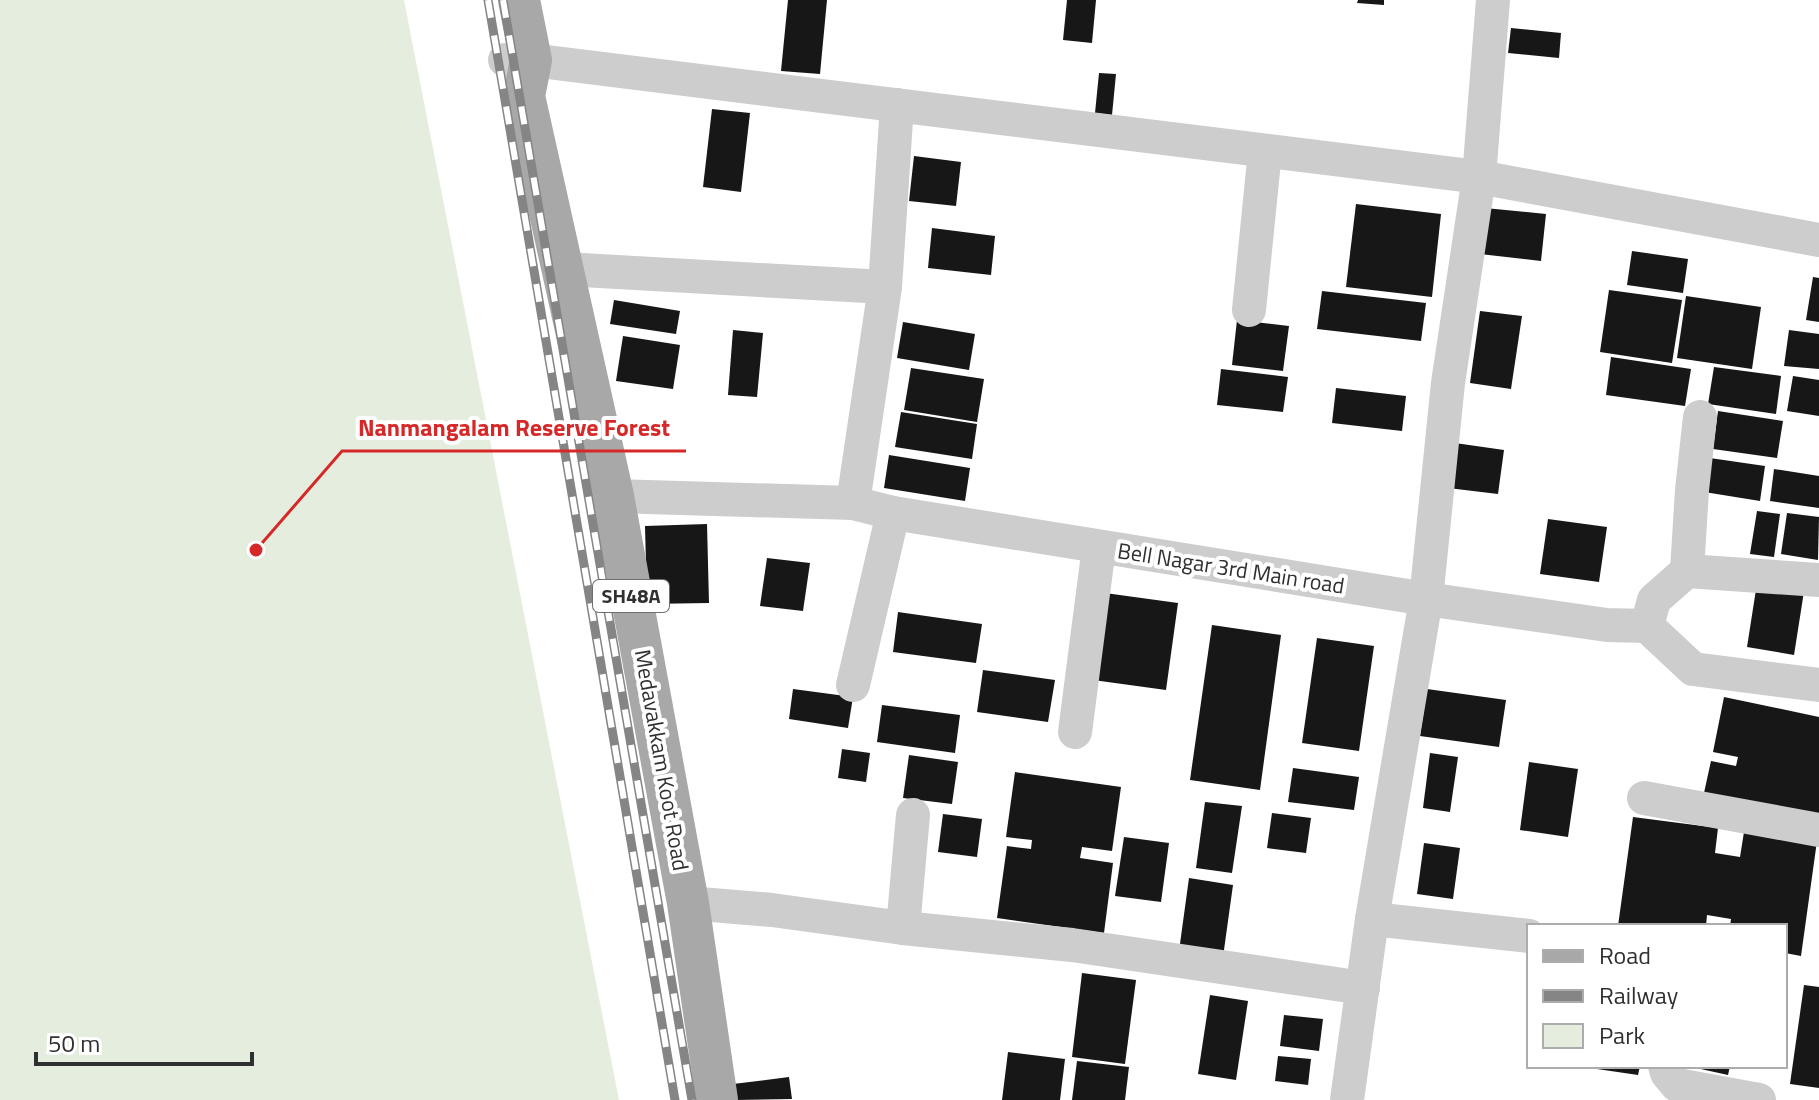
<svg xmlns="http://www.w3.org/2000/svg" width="1819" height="1100" font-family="'Titillium Web',sans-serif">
<rect width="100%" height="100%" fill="#fff"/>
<polygon fill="#e5eede" points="0,0 404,0 619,1100 0,1100"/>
<g fill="#171717">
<polygon points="788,0 827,0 820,74 781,71"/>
<polygon points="1067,0 1096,0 1092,43 1063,40"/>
<polygon points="1358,0 1384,0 1384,5 1357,3"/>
<polygon points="1511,28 1561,33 1559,58 1508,53"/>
<polygon points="1099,73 1116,74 1112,115 1095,113"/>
<polygon points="712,109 750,113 741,192 703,187"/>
<polygon points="914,156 961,162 956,206 909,201"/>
<polygon points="1356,204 1441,214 1432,297 1346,287"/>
<polygon points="1485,208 1546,214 1541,261 1480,254"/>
<polygon points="932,228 995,236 991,275 928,268"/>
<polygon points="1632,251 1688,259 1683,293 1627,285"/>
<polygon points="1813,277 1819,278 1819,322 1806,320"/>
<polygon points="1609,290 1682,300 1672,363 1600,352"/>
<polygon points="1322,291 1426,303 1421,341 1317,329"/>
<polygon points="1686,296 1761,307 1752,369 1677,358"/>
<polygon points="614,300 680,311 676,334 610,324"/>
<polygon points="1480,311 1522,316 1511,389 1470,383"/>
<polygon points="1237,320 1289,326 1283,371 1232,365"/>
<polygon points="903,322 975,334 969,370 897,358"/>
<polygon points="733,330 763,333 757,397 728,395"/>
<polygon points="1789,330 1819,334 1819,369 1784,366"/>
<polygon points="623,336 680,345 673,389 616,381"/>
<polygon points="1611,357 1691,369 1685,406 1606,395"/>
<polygon points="1714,367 1781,376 1776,414 1708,404"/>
<polygon points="911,368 984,379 977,422 904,410"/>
<polygon points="1221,369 1288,377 1283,412 1217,405"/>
<polygon points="1793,376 1819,380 1819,416 1787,411"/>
<polygon points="1336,388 1406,396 1402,431 1332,423"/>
<polygon points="1718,411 1783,421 1777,458 1713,449"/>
<polygon points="901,412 977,424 972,459 895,447"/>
<polygon points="1455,443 1504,450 1498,494 1448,488"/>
<polygon points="889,455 970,468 965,501 884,488"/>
<polygon points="1703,457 1765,466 1760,501 1698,491"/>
<polygon points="1774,469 1819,476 1819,508 1770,501"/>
<polygon points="1757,511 1780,514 1774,557 1750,554"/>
<polygon points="1787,513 1819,517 1818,560 1781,554"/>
<polygon points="1548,519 1607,527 1599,582 1540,574"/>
<polygon points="707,524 709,603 647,604 645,526"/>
<polygon points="767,558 810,563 803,611 760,606"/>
<polygon points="1757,583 1805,585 1794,655 1747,647"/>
<polygon points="1105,593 1178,603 1166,690 1093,680"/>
<polygon points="898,612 982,624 976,663 893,652"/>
<polygon points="1212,625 1281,635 1260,790 1190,780"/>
<polygon points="1317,638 1374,646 1359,751 1302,743"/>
<polygon points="983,670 1055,680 1048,722 977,712"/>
<polygon points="793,689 853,697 848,728 789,719"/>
<polygon points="1427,689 1506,700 1499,747 1420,736"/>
<polygon points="1724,697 1819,717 1819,826 1702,802 1711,761 1736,766 1738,757 1713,752"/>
<polygon points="882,705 960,715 955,753 877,742"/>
<polygon points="842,749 870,753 866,782 838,778"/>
<polygon points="1430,753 1458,757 1450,812 1423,808"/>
<polygon points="909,755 958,762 952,804 903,798"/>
<polygon points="1529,762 1578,769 1568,837 1520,830"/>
<polygon points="1293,768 1359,777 1354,810 1288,802"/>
<polygon points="1015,772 1121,787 1112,851 1082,847 1080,858 1113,863 1104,933 997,918 1007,846 1031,849 1032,840 1006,837"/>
<polygon points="1205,802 1242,806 1232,873 1196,868"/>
<polygon points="1272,813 1311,818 1306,853 1267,848"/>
<polygon points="943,814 982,819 977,857 938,852"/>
<polygon points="1633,817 1718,828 1715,853 1740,857 1744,832 1817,841 1801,956 1785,953 1785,926 1730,926 1731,919 1707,915 1706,926 1618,926"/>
<polygon points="1124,837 1169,843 1161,902 1115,896"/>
<polygon points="1424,843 1460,848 1453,899 1417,894"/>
<polygon points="1189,878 1233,885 1223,957 1179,951"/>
<polygon points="1082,973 1136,980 1125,1064 1072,1057"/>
<polygon points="1804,985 1819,987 1819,1088 1790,1084"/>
<polygon points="1210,995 1248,1001 1236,1080 1198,1074"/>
<polygon points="1284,1015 1323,1019 1319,1051 1280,1046"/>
<polygon points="1008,1052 1065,1059 1060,1100 1002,1100"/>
<polygon points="1278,1056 1311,1059 1308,1085 1275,1081"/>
<polygon points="1077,1061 1129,1067 1125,1100 1072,1100"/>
<polygon points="1597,1066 1640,1066 1638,1075 1597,1069"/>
<polygon points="1687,1066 1730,1066 1728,1075"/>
<polygon points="789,1077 792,1099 735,1100 733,1084"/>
</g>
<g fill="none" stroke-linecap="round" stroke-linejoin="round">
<g stroke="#cdcdcd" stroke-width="34">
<polyline points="505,60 531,60 1479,177 1493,0"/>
<polyline points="564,269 885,287 853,503"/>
<polyline points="885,287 897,105"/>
<polyline points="1249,310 1265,151"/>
<polyline points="613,496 853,503 893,513 1426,599 1607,625 1647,626 1654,600 1687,571 1819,580"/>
<polyline points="1687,571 1692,490 1700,417"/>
<polyline points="1647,626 1693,669 1819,685"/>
<polyline points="853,685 893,513"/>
<polyline points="1075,732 1099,547"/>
<polyline points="1644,798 1819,830"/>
<polyline points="913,815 903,928 1072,945 1363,988"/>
<polyline points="688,903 772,910 903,928"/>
<polyline points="1372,919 1529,936"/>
<polyline points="1665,1066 1667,1073 1677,1085 1759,1100"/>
<polyline points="1347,1100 1372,919 1426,599 1448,383 1479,177 1819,240"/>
</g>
<polyline stroke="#a8a8a8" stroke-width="42" points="519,0 531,60 524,96 613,496 688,903 717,1100"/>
<g stroke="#858585" stroke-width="9">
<g id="rail">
<polyline points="488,0 675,1100"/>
<polyline points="503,0 692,1100"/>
</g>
</g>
<use href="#rail" stroke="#fff" stroke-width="6" stroke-dasharray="18" stroke-linecap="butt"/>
</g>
<g text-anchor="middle" stroke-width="8" stroke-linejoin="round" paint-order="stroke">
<rect fill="#fff" stroke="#6e6e6e" stroke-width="2" x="593" y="580" width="76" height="32" rx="6"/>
<g font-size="20" font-weight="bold" fill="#303030">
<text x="631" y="603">SH48A</text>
</g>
<g font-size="22" fill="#303030" stroke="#fff">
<text transform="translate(1231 568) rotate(9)" y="8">Bell Nagar 3rd Main road</text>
<text transform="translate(662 760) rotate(80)" y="8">Medavakkam Koot Road</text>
</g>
</g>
<path fill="none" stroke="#d62828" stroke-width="3" d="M256 550L342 451H686"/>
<circle fill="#d62828" stroke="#fff" stroke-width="3" cx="256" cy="550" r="8"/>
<g font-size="24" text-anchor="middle" font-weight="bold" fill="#d62828" stroke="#fff" stroke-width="8" stroke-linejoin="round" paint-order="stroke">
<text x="514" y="436">Nanmangalam Reserve Forest</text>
</g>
<rect x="1527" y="924" width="260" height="144" fill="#ffffff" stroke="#acacac" stroke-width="2"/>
<rect x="1543" y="950" width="40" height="12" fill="#a8a8a8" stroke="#acacac" stroke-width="2"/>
<text x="1599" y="964" font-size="24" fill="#303030">Road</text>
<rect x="1543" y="990" width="40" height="12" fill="#858585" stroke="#acacac" stroke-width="2"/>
<text x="1599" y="1004" font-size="24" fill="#303030">Railway</text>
<rect x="1543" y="1024" width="40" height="24" fill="#e5eede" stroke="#acacac" stroke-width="2"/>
<text x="1599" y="1044" font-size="24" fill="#303030">Park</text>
<path d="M36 1052v12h216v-12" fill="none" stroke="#303030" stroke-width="4"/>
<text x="48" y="1052" font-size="24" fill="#303030" stroke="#ffffff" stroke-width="6" paint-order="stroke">50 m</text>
</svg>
